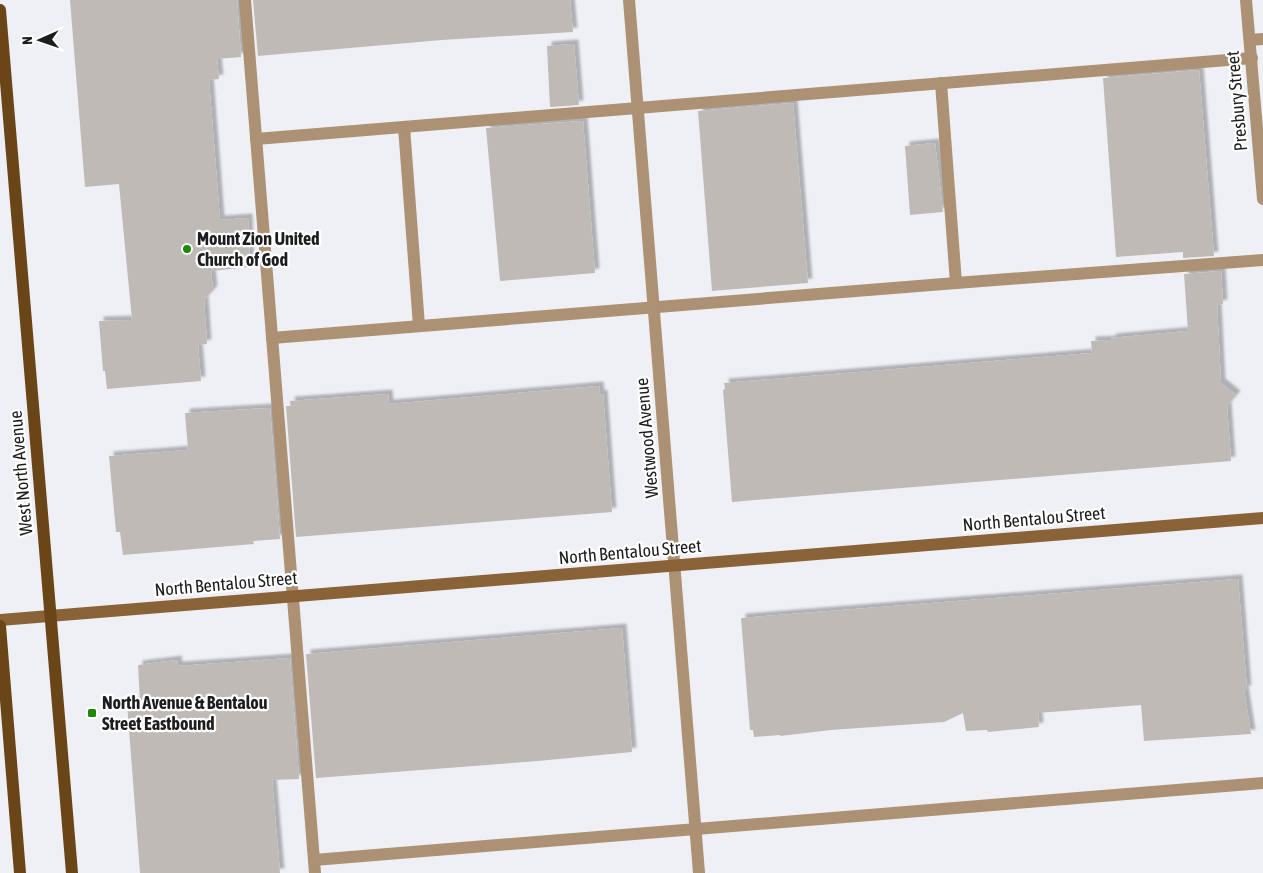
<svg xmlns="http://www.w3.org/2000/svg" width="1263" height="873" font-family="'Asap Condensed',sans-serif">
<defs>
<filter id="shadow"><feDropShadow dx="4.5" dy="-4.5" stdDeviation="1" flood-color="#0004"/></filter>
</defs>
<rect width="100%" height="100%" fill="#eff0f6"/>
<g fill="#c0bab6" filter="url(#shadow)">
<polygon points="70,0 237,0 241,57 217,59 219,79 209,80 220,220 248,218 250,267 211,271 213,290 204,300 207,344 198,345 201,381 107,389 105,371 103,371 99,321 132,320 119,184 85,187"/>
<polygon points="253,0 570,0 573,32 442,40 258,56"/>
<polygon points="574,44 579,105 550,107 547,46"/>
<polygon points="1199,70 1214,256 1183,258 1183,252 1116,257 1103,78"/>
<polygon points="793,103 808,283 712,291 698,111"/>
<polygon points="583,121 595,273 500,281 486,128"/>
<polygon points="935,143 943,212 910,215 905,146"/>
<polygon points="1221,271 1223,304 1217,305 1221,383 1236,395 1227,406 1231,461 732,502 723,390 725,389 724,383 1092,353 1091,341 1112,340 1111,338 1188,331 1184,274"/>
<polygon points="599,386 600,395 603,394 612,512 296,537 286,406 291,406 290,401 388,394 389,404"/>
<polygon points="270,408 280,539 253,541 254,544 123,555 120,532 116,532 109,456 188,450 185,413"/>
<polygon points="1238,579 1247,690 1244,690 1251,734 1144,741 1141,705 1038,713 1039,727 988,732 987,730 966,731 963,713 944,722 831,730 780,736 780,735 754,737 753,730 750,730 741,618"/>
<polygon points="622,628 632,752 538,761 316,778 306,654"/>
<polygon points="290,658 299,779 272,780 280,873 140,873 127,703 140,702 138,665 177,660 178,666"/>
</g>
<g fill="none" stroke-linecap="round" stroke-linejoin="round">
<g stroke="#ac9174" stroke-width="12">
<polyline points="245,0 315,873"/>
<polyline points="1250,40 1263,39"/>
<polyline points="941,83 956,283"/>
<polyline points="404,127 419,326"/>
<polyline points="256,139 1252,58"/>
<polyline points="272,338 956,283 1263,260"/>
<polyline points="314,860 1263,783"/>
</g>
<g stroke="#ac9174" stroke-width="12">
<polyline points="629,0 699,873"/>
<polyline points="1246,0 1263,199"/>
</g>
<polyline stroke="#896337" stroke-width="12" points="0,620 1263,518"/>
<g stroke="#694518" stroke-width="12">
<polyline points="0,10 72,873"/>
<polyline points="0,626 20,873"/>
</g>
</g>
<g fill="#1e8905" stroke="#fff" stroke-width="2">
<circle cx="187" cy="249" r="5"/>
<rect x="87" y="708" width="10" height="10" rx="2.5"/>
</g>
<g text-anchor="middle" stroke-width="4.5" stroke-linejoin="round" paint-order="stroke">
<g font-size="18" fill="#1d1d1f" stroke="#fff">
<text transform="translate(1237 101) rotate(-95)" y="6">Presbury Street</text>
<text transform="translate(647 438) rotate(-95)" y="6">Westwood Avenue</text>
<text transform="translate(21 473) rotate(-95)" y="6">West North Avenue</text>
<text transform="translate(1034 519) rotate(-5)" y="6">North Bentalou Street</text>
<text transform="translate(630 552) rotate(-5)" y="6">North Bentalou Street</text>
<text transform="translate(226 584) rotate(-5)" y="6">North Bentalou Street</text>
</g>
<g font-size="18" font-weight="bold" fill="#1d1d1f" stroke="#fff" text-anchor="start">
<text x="197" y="245">Mount Zion United<tspan x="197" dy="21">Church of God</tspan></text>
<text x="102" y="709">North Avenue &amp; Bentalou<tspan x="102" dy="21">Street Eastbound</tspan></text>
</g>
</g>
<g transform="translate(40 40) rotate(268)" stroke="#ffffff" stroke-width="4" paint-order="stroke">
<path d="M0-4L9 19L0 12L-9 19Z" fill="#1d1d1f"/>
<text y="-8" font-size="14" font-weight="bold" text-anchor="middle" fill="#1d1d1f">N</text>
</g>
</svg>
